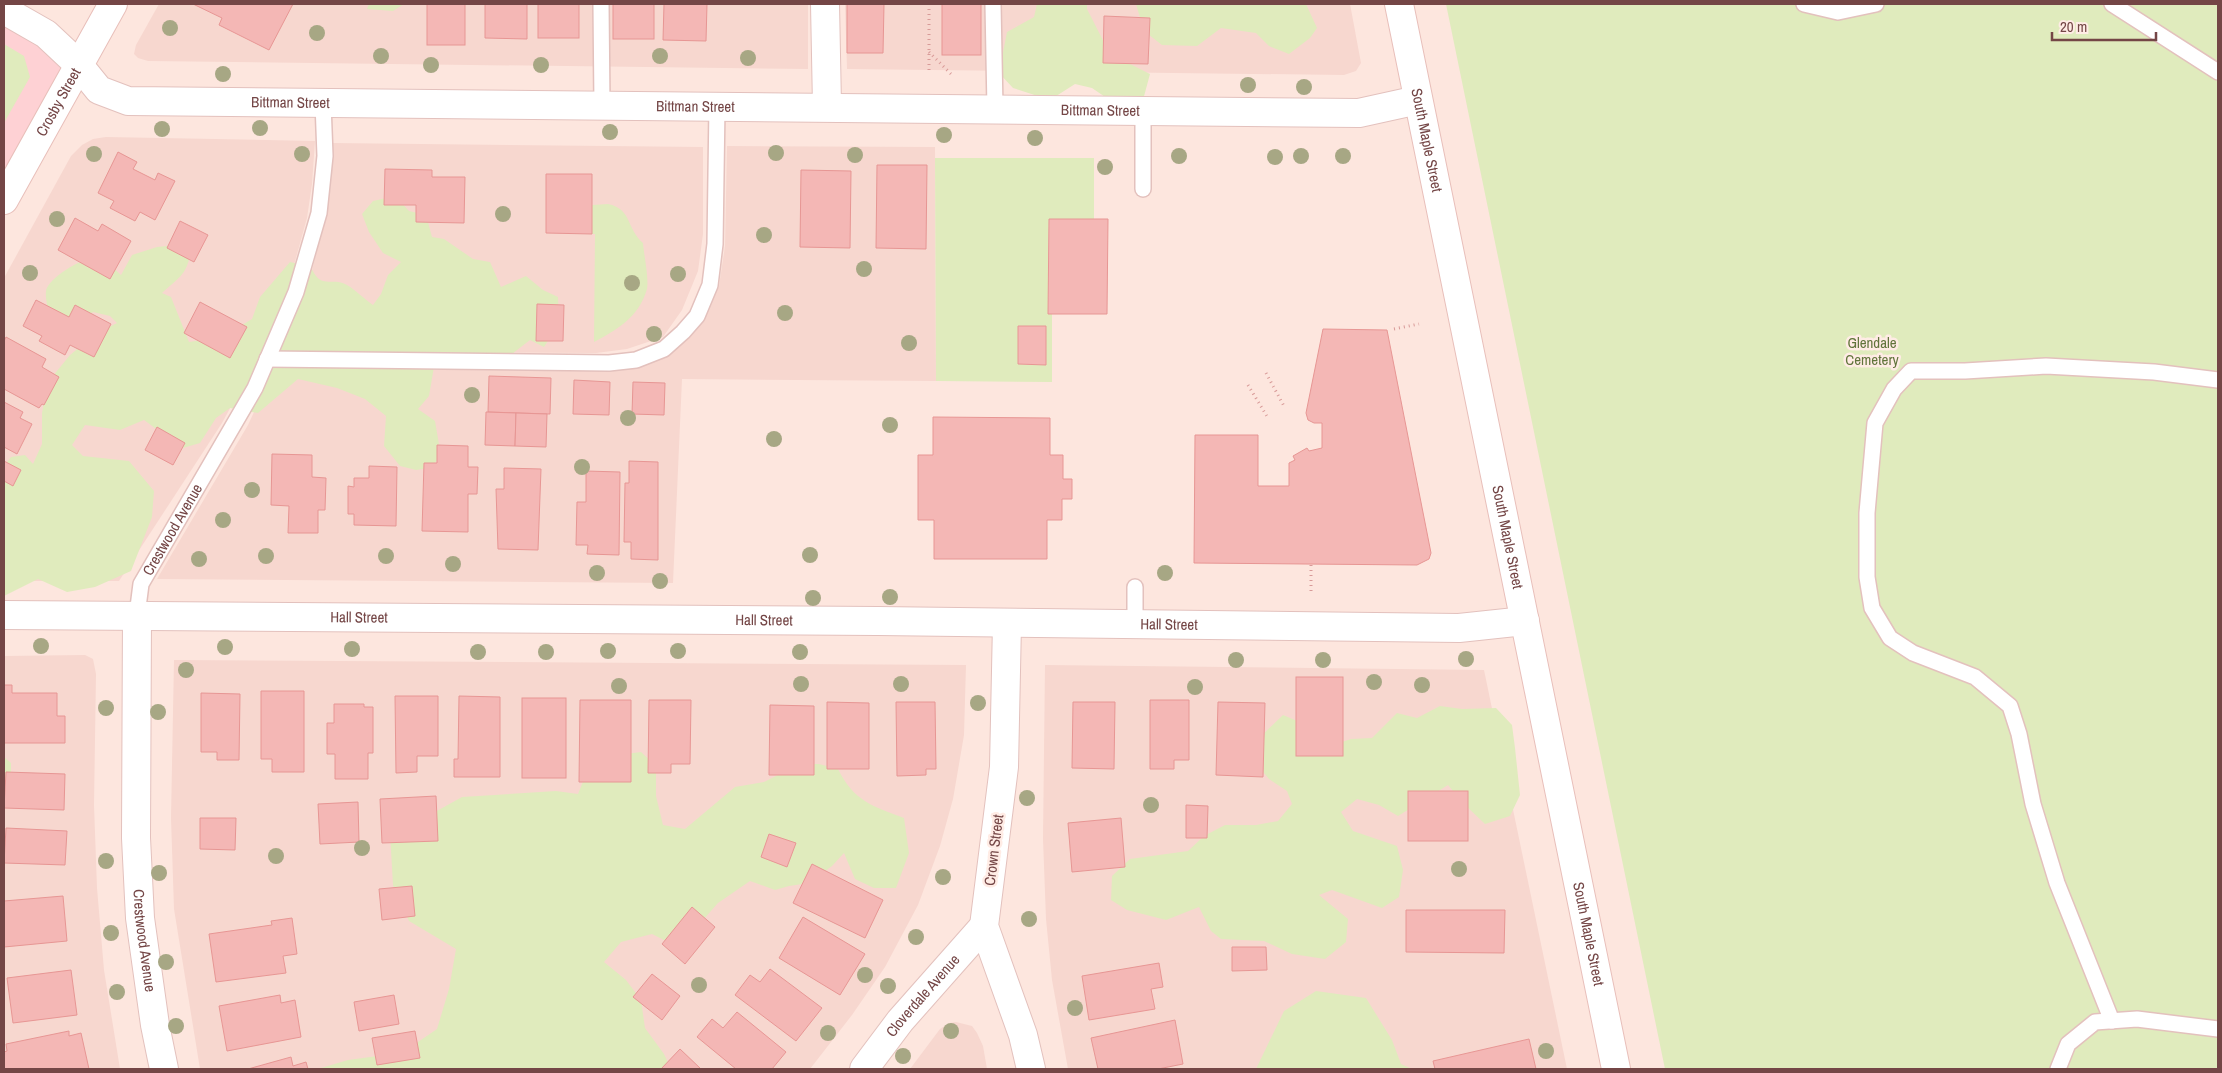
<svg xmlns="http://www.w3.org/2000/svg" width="2222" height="1073" font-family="'Archivo Narrow',sans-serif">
<rect width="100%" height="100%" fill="#fde6de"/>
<g fill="#f7d7cf">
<polygon points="159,4 808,4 808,69 148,61 138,58 134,54 136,45"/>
<polygon points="845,4 1350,4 1361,63 1356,71 1344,75 847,69"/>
<polygon points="106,137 315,141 312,184 307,218 291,276 257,359 222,423 119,581 4,581 4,278 71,156 82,145 93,139"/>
<polygon points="332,143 703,147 703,234 698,271 682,310 663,337 627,349 596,353 282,351 306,295 320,238 330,191"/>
<polygon points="727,146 935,147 936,381 682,379 673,583 157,579 248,425 273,371 612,369 644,365 669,354 687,339 704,319 719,286 725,246"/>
<polygon points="85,655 93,659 96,674 94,805 97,888 104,970 120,1069 4,1069 4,656"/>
<polygon points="174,660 966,665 964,735 953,799 940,846 918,905 885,967 852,1015 810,1069 200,1069 174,909 171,818"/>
<polygon points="1045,665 1484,670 1567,1069 1068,1069 1052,980 1046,919 1043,839"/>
<polygon points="956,1022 972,1026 977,1033 983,1046 987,1069 910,1069 940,1029 949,1023"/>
</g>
<polygon fill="#fed1d4" points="4,10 78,64 4,200"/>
<g fill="#e0ebbd" fill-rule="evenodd">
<polygon points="369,4 404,4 393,11 367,9"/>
<polygon points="1037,4 1087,4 1087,9 1110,54 1150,74 1143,100 1111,101 1092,88 1075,84 1050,100 1013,88 999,73 1007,32 1034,17"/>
<polygon points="1136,4 1306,4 1317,28 1310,38 1289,54 1269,46 1256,33 1221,28 1197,46 1162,45 1144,31"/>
<polygon points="1446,4 2218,4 2218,1069 1665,1069"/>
<polygon points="4,44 24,56 30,77 4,123 4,67 5,64"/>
<path d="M935,158H1094V219H1049L1048,313L1052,314V382L936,381ZM1018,326L1046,327L1045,365L1018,364Z"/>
<path d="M395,196L409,211L426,215L432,237L444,239L473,259L490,262L501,287L526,276L543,290L558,297L559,324L544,347L530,340L494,368L436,355L429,396L418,409L435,421L441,456L430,468L416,470L400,466L384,446L386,416L365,399L337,388L298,379L258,413L230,408L216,418L200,443L176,450L163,434L144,420L120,430L85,425L72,445L83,456L129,461L154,491L152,517L131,571L95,587L67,592L38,579L4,596V466L11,457L25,455L33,464L42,444V413L48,382L70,355L97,333L117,323L110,316L93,312L73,324L49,314C48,308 45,298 46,291C48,278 83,257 96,258C106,259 114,269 121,275L132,255L157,247L177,245L190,254C187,275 177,279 162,293L171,297L189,342L209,339L234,330L252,319L260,297L290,262L311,267C321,291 332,276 347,285C356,290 364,299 373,305L381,294L388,275L401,262L383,253L369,232L362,214L373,201Z"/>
<path d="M608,204C632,209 626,228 643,243C644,255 649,279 647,289C639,317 617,330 594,342L595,234H592V205Z"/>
<polygon points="1440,706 1462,709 1496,708 1512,725 1515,748 1520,795 1510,816 1485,824 1463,803 1448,785 1398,816 1379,805 1357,799 1341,812 1353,831 1397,846 1403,870 1399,897 1382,908 1332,890 1319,895 1348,919 1346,942 1325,959 1292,954 1264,941 1221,939 1211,931 1199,907 1166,920 1127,910 1111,900 1112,876 1130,859 1188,851 1204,836 1225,825 1256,825 1278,821 1292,804 1287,791 1269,779 1254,761 1254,743 1283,715 1302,723 1336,744 1351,739 1372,738 1397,713 1417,718"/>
<path d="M641,752L656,766V796L663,825L685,829L735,787L764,782L800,764H819L838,769C854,801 872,806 904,818L909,853L896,888H874L855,879L844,853L832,866L809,883L789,886L775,890L750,881L718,903L688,937L668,942L652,934L621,942L604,962L626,980L641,1000L645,1028L664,1054L671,1069H297L321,1068L348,1060L385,1055L418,1042L437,1029L449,989L456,949L409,921L393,885L390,833L435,812L462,797L556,791L578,794L586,774L617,755Z"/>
<polygon points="4,757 11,763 11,777 4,783"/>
<polygon points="1316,991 1366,998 1392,1040 1401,1064 1412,1069 1256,1069 1284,1011"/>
</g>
<g fill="#f4b7b5" stroke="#e79694">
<polygon points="193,4 293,4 269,50 219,25 222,18"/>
<rect x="427" y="4" width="38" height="41"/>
<polygon points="485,4 527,4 527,39 485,38"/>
<rect x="538" y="4" width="41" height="34"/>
<rect x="613" y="4" width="41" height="35"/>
<polygon points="664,4 707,4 706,41 663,40"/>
<polygon points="847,4 884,4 883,53 847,53"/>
<rect x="942" y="4" width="39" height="51"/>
<polygon points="1104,16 1150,18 1148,64 1103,63"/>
<polygon points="118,152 137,162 133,169 155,180 158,173 175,181 155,220 140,212 135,221 110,208 114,201 98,193"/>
<polygon points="877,165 927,165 926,249 876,248"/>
<polygon points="385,169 432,170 432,177 465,177 464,223 416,222 416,205 384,205"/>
<polygon points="801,170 851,171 850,248 800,247"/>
<polygon points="546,174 592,174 592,234 546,233"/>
<polygon points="75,218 98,231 102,224 131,241 110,279 58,250"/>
<polygon points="1049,219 1108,219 1107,314 1048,314"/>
<polygon points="180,221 208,235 194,262 167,248"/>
<polygon points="36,300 69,317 75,305 111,324 94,357 70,345 65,355 39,341 42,336 23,326"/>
<polygon points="200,302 247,327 230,358 184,333"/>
<polygon points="537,304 564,305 563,341 536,341"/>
<polygon points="1018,326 1046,326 1046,365 1018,364"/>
<polygon points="1323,329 1387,330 1431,553 1429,559 1417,565 1194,563 1195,435 1258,435 1258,486 1289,486 1289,463 1295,460 1293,456 1307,448 1309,451 1322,448 1322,423 1314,423 1308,420 1306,413"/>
<polygon points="6,337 46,359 42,367 59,377 44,405 42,404 39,408 4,389 4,341"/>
<polygon points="489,376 551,378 550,414 488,412"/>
<polygon points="574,380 610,382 609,415 573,414"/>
<polygon points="633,382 665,383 664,415 632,414"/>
<polygon points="4,402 23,412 20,418 32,424 17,454 4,447"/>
<polygon points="486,412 516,413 515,446 485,445"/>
<polygon points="516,413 547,414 546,447 515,446"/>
<polygon points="933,417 1050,418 1050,455 1063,455 1063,479 1072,479 1072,499 1062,499 1062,520 1047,520 1047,559 934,559 934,520 918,520 918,455 933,455"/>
<polygon points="157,427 185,443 173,465 145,450"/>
<polygon points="437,445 468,446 468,467 478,467 477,494 468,494 468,532 422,531 424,463 437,463"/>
<polygon points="272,454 312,455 312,477 326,478 325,510 318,510 318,533 288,533 289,506 271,505"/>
<polygon points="4,461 21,470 13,486 4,481"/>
<polygon points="629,461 658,462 658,560 631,559 631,542 624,542 625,483 629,483"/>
<polygon points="369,466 397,467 396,526 354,525 354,514 348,514 348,486 354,487 354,478 369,478"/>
<polygon points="504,468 541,469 538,550 498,549 496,489 504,489"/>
<polygon points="586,471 620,472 619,555 587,554 588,545 576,545 577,502 586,502"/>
<rect x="1296" y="677" width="47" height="79"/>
<polygon points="4,685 12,685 12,693 57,693 57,716 65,716 65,743 4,743"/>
<polygon points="261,691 304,691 304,772 272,772 272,759 261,759"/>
<polygon points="201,693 240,694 239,760 217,760 217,752 201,752"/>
<polygon points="395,696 438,696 438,756 417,756 417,772 396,773"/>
<polygon points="459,696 500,697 500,777 454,777 454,759 458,759"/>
<rect x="522" y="698" width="44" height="80"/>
<polygon points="580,700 631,700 631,782 579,782"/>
<polygon points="649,700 691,700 690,764 671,764 671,773 648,773"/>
<polygon points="1150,700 1189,700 1189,760 1174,760 1174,769 1150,769"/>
<polygon points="827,702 869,703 869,769 827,769"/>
<polygon points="896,702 935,702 936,769 926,769 926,775 897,776"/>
<polygon points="1073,702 1115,702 1114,769 1072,768"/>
<polygon points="1218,702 1265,703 1263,777 1216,775"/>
<polygon points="334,704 364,704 364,707 373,707 373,753 368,753 368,779 335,779 335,754 327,754 327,723 334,723"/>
<polygon points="770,705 814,706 814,775 769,775"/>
<polygon points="6,772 65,774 64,810 4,808"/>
<rect x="1408" y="791" width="60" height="50"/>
<polygon points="436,796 438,841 382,843 380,799"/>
<polygon points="358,802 359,842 320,844 318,804"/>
<polygon points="1186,805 1208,806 1207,838 1186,838"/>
<polygon points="200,818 236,818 235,850 200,849"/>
<polygon points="1121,818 1125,867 1072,872 1068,823"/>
<polygon points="6,828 67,831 65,865 4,863"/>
<polygon points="769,834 796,843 787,867 761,857"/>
<polygon points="812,864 883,900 865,938 793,903"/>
<polygon points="412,886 415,916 382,920 379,889"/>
<polygon points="63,896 67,941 4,947 4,901"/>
<polygon points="692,907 715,927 685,964 662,944"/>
<polygon points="1406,910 1505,910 1504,953 1406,952"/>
<polygon points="803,917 865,954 840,995 779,958"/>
<polygon points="292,918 297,954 283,956 286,973 216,982 209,934 272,925 271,921"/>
<polygon points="1232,947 1266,947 1267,970 1232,971"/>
<polygon points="1159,963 1163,987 1151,989 1155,1009 1089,1020 1082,976"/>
<polygon points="770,969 822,1008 796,1041 735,995 750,975 760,982"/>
<polygon points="71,970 77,1015 13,1023 7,978"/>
<polygon points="652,974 680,996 662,1020 633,997"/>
<polygon points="280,995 281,1003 295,1000 301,1037 227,1051 219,1006"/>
<polygon points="394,995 399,1024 359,1031 354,1002"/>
<polygon points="737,1012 786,1052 772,1069 736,1069 697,1037 712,1019 723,1028"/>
<polygon points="1175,1020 1183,1064 1158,1069 1098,1069 1091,1038"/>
<polygon points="69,1031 69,1036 81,1033 89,1069 4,1069 4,1052 7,1051 6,1044"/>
<polygon points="415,1031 420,1058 377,1065 372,1038"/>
<polygon points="1529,1039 1536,1069 1435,1069 1433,1061"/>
<polygon points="680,1049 701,1069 661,1069"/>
<polygon points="291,1057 293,1066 306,1062 308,1069 248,1069"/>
</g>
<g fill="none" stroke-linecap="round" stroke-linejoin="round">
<g stroke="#e3c1bd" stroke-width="18">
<g id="lane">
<polyline points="601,4 602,105"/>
<polyline points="993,4 995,109"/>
<polyline points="1804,4 1838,12 1876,4"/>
<polyline points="2112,4 2218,72"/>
<polyline points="1143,111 1143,189"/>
<polyline points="267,359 609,363 636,360 664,349 683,332 697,316 710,285 715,244 717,106"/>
<polyline points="1135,587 1135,624"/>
<path id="s1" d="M137,615L141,584L255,388L296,292L319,213L325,156L323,103"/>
<polyline points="2112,1021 2057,883 2033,804 2019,734 2010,706 1975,677 1913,653 1890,638 1872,608 1867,577 1867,513 1875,423 1894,389 1911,371 1965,371 2046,366 2154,372 2218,380"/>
<polyline points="2058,1069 2068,1044 2095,1022 2137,1019 2218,1029"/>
</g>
</g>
<g stroke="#e3c1bd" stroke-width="30">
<g id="street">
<polyline points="825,4 827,106"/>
<path id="s2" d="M4,10L46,34L78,64L99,90L128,101L1359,113L1418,100"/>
<path id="s3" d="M4,615L878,621L1459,628L1525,621"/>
<path id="s4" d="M137,615L136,838L140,918L155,1025L164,1069"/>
<polyline points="1007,623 1004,767 984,926 1023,1035 1031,1069"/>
<path id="s5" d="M864,1069L900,1021L984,926"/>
</g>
</g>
<g stroke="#e8bfba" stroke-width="30">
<g id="secondary">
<path id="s6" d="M1399,4L1616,1069"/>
<path id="s7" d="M4,200L113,4"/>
</g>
</g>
<g stroke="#d89a98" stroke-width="3" stroke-dasharray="1 4" stroke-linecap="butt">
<polyline points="929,4 929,74"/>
<polyline points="929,52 951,74"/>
<polyline points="1394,329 1419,324"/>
<polyline points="1266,373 1285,408"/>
<polyline points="1248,385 1268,418"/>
<polyline points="1311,565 1311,592"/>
</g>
<use href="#lane" stroke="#fff" stroke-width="15"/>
<use href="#street" stroke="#fff" stroke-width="28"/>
<use href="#secondary" stroke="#fff" stroke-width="28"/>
</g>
<g fill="#a7a784">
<circle cx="170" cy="28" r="8"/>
<circle cx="317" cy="33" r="8"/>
<circle cx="381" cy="56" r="8"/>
<circle cx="660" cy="56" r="8"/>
<circle cx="748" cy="58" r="8"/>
<circle cx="431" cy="65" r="8"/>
<circle cx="541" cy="65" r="8"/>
<circle cx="223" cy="74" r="8"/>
<circle cx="1248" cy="85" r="8"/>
<circle cx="1304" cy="87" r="8"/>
<circle cx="260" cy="128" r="8"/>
<circle cx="162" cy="129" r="8"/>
<circle cx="610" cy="132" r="8"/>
<circle cx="944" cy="135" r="8"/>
<circle cx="1035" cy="138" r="8"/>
<circle cx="776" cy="153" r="8"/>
<circle cx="94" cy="154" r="8"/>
<circle cx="302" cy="154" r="8"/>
<circle cx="855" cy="155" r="8"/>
<circle cx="1179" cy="156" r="8"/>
<circle cx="1301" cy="156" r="8"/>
<circle cx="1343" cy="156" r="8"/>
<circle cx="1275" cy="157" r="8"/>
<circle cx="1105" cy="167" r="8"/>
<circle cx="503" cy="214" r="8"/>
<circle cx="57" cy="219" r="8"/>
<circle cx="764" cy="235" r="8"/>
<circle cx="864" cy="269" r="8"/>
<circle cx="30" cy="273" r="8"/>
<circle cx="678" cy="274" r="8"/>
<circle cx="632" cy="283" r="8"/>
<circle cx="785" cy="313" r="8"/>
<circle cx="654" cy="334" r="8"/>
<circle cx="909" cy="343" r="8"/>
<circle cx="472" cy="395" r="8"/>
<circle cx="628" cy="418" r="8"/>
<circle cx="890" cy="425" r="8"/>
<circle cx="774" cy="439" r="8"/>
<circle cx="582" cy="467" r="8"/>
<circle cx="252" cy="490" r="8"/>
<circle cx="223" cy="520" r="8"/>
<circle cx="810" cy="555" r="8"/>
<circle cx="266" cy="556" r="8"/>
<circle cx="386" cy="556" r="8"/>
<circle cx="199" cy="559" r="8"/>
<circle cx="453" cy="564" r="8"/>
<circle cx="597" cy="573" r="8"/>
<circle cx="1165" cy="573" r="8"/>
<circle cx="660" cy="581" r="8"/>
<circle cx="890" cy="597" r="8"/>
<circle cx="813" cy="598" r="8"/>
<circle cx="41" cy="646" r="8"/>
<circle cx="225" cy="647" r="8"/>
<circle cx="352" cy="649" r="8"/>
<circle cx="608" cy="651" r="8"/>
<circle cx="678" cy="651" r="8"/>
<circle cx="478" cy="652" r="8"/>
<circle cx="546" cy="652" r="8"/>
<circle cx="800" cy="652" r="8"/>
<circle cx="1466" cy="659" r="8"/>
<circle cx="1236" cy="660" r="8"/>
<circle cx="1323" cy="660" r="8"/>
<circle cx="186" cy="670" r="8"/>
<circle cx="1374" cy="682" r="8"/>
<circle cx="801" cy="684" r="8"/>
<circle cx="901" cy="684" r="8"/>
<circle cx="1422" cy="685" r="8"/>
<circle cx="619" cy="686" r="8"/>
<circle cx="1195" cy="687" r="8"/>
<circle cx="978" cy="703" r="8"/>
<circle cx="106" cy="708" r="8"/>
<circle cx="158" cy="712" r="8"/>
<circle cx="1027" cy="798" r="8"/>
<circle cx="1151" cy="805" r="8"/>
<circle cx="362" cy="848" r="8"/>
<circle cx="276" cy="856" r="8"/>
<circle cx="106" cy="861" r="8"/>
<circle cx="1459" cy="869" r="8"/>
<circle cx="159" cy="873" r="8"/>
<circle cx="943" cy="877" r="8"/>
<circle cx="1029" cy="919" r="8"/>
<circle cx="111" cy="933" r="8"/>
<circle cx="916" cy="937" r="8"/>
<circle cx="166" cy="962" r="8"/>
<circle cx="865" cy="975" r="8"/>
<circle cx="699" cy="985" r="8"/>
<circle cx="888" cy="986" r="8"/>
<circle cx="117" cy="992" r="8"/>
<circle cx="1075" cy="1008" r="8"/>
<circle cx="176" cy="1026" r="8"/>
<circle cx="951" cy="1031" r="8"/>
<circle cx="828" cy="1033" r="8"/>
<circle cx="1546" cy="1051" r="8"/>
<circle cx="903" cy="1056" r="8"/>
</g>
<g text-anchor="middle" stroke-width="5" stroke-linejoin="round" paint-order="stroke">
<g font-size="15" fill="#744646" stroke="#ffece5">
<text dy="5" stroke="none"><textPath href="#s7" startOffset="112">Crosby Street</textPath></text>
<text dy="5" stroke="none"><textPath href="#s2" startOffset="319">Bittman Street</textPath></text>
<text dy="5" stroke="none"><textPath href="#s2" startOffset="724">Bittman Street</textPath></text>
<text dy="5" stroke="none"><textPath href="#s2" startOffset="1129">Bittman Street</textPath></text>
<text dy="5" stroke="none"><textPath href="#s6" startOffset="139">South Maple Street</textPath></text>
<text dy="5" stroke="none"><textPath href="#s1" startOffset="94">Crestwood Avenue</textPath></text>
<text dy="5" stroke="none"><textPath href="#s6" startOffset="544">South Maple Street</textPath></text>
<text dy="5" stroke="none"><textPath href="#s3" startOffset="355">Hall Street</textPath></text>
<text dy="5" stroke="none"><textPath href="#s3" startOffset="760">Hall Street</textPath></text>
<text dy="5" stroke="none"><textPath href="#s3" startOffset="1165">Hall Street</textPath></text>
<text transform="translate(994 850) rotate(-83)" y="5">Crown Street</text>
<text dy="5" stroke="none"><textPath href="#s6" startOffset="949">South Maple Street</textPath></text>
<text dy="5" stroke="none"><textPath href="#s4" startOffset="326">Crestwood Avenue</textPath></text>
<text dy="5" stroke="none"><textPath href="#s5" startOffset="94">Cloverdale Avenue</textPath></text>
</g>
<g font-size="15" fill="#61743b" stroke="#ffece5">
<text x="1872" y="348">Glendale<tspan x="1872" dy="17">Cemetery</tspan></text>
</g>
</g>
<rect width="2222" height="1073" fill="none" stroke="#744646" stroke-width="10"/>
<path d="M2052 32v8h104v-8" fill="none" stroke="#744646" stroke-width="2.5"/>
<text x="2060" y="32" font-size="15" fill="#744646" stroke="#ffece5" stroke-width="4" paint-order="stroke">20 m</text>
</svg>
